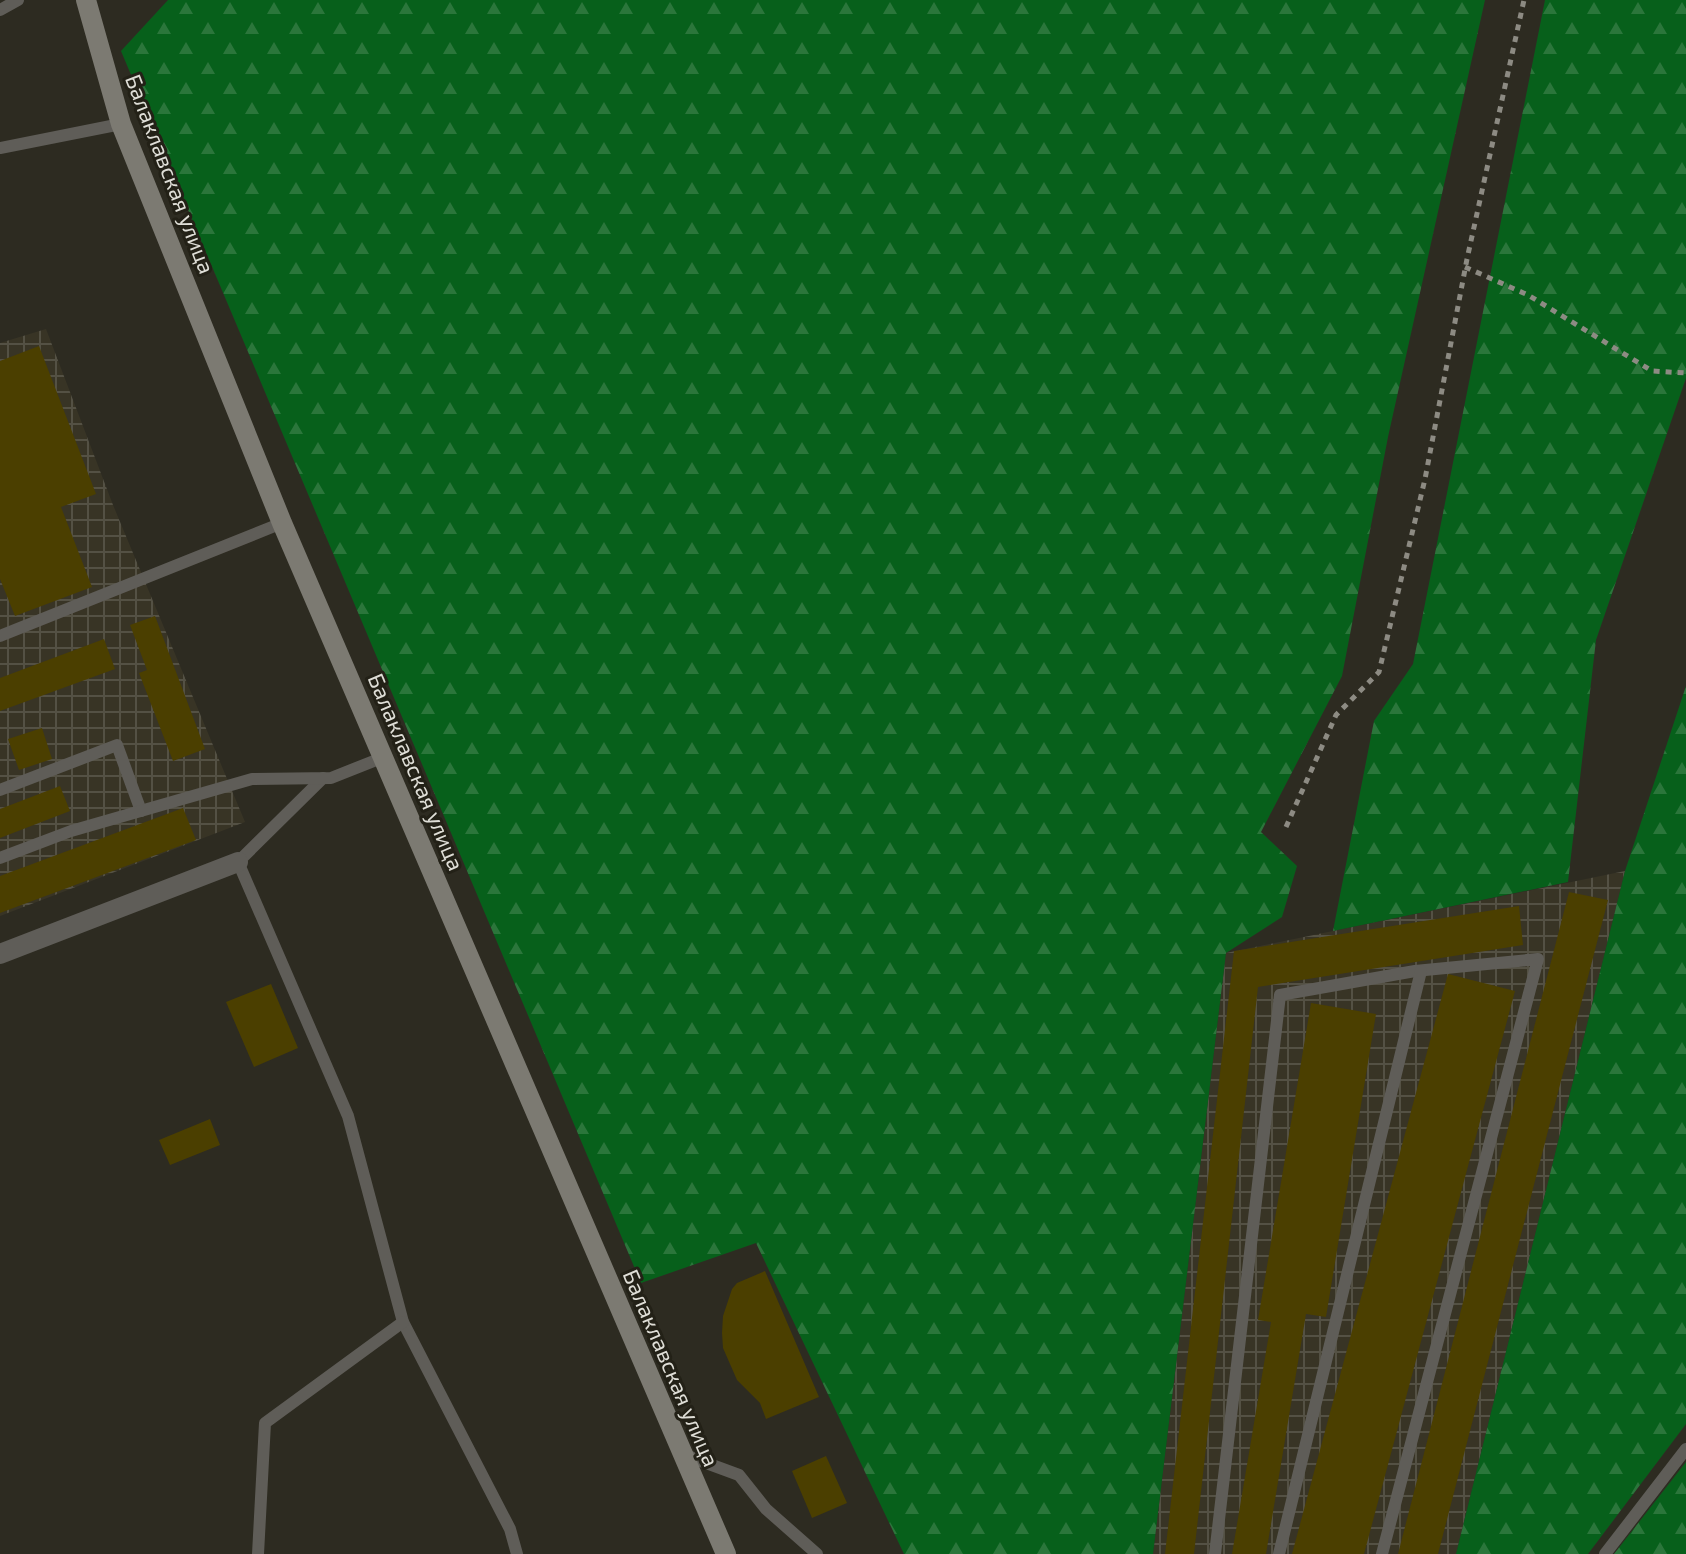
<svg xmlns="http://www.w3.org/2000/svg" width="1686" height="1554" font-family="'Exo 2',sans-serif">
<defs>
<pattern id="industrial-grid" width="8" height="8" patternUnits="userSpaceOnUse" patternTransform="scale(2)"><rect width="8" height="8" fill="#383425"/><path d="M0 4h8M4 0v8" fill="none" stroke="#545144"/></pattern>
<pattern id="forest-firs" width="22" height="20" patternUnits="userSpaceOnUse" patternTransform="scale(2)"><rect width="22" height="20" fill="#07601b"/><path d="M5 1l3.5 6h-7zM16 11l3.5 6h-7z" fill="#2b763b"/></pattern>
</defs>
<rect width="100%" height="100%" fill="#2d2b21"/>
<g fill="url(#industrial-grid)">
<polygon points="46,329 113,505 245,822 0,916 0,343"/>
<polygon points="1625,871 1456,1554 1153,1554 1226,953"/>
</g>
<g fill="url(#forest-firs)">
<polygon points="168,0 1485,0 1388,437 1342,676 1261,832 1297,866 1282,917 1226,953 1153,1554 904,1554 756,1243 641,1283 121,51"/>
<polygon points="1545,0 1686,0 1686,378 1596,640 1568,882 1333,931 1374,721 1413,664"/>
<polygon points="1686,686 1686,1424 1588,1554 1456,1554 1625,871"/>
<polygon points="1686,1462 1686,1554 1614,1554"/>
</g>
<g fill="#4b3f00">
<polygon points="39,346 96,494 61,507 92,587 15,616 0,579 0,361"/>
<polygon points="155,616 205,749 173,761 139,673 147,670 130,625"/>
<polygon points="104,639 115,669 0,711 0,678"/>
<polygon points="42,728 52,759 19,770 8,739"/>
<polygon points="60,786 70,811 0,838 0,809"/>
<polygon points="183,808 196,840 0,913 0,876"/>
<polygon points="1569,892 1608,900 1438,1554 1398,1554"/>
<polygon points="1519,906 1523,945 1258,987 1194,1554 1165,1554 1234,951"/>
<polygon points="1448,974 1515,991 1364,1554 1292,1554"/>
<polygon points="271,984 298,1048 254,1067 226,1002"/>
<polygon points="1311,1003 1376,1014 1326,1317 1306,1314 1266,1554 1232,1554 1271,1322 1258,1320"/>
<polygon points="210,1119 220,1145 170,1165 159,1140"/>
<polygon points="765,1271 819,1397 766,1419 760,1403 737,1380 723,1348 722,1333 723,1316 732,1289 737,1283"/>
<polygon points="826,1456 847,1503 812,1518 792,1471"/>
</g>
<g fill="none" stroke-linecap="round" stroke-linejoin="round">
<g stroke="#8d8b83" stroke-width="5" stroke-dasharray="6 6" stroke-linecap="butt">
<polyline points="1465,267 1528,295 1652,371 1686,373"/>
<polyline points="1286,827 1336,715 1379,672 1425,479 1467,259 1524,0"/>
</g>
<g stroke="#5f5d58" stroke-width="12">
<polyline points="0,10 18,0"/>
<polyline points="0,148 121,124"/>
<polyline points="0,636 282,523"/>
<polyline points="323,778 238,862 348,1116 403,1322 510,1529 517,1554"/>
<polyline points="0,790 117,745 141,811"/>
<polyline points="0,858 71,831 252,779 331,778 384,757"/>
<polyline points="682,1454 739,1475 766,1509 817,1554"/>
<polyline points="258,1554 265,1423 403,1322"/>
<polyline points="1215,1554 1280,995 1415,971 1538,959 1382,1554"/>
<polyline points="1279,1554 1421,971"/>
<polyline points="1605,1554 1686,1449"/>
</g>
<polyline stroke="#5f5d58" stroke-width="20" points="0,954 238,862"/>
<polyline stroke="#7c7a72" stroke-width="20" points="86,0 121,124 282,523 726,1554"/>
</g>
<g text-anchor="middle" stroke-width="6" stroke-linejoin="round" paint-order="stroke">
<g font-size="22" fill="#dfded7" stroke="#232117">
<text transform="translate(170 174) rotate(69)" y="8">Балаклавская улица</text>
<text transform="translate(416 772) rotate(67)" y="8">Балаклавская улица</text>
<text transform="translate(671 1368) rotate(67)" y="8">Балаклавская улица</text>
</g>
</g>
</svg>
